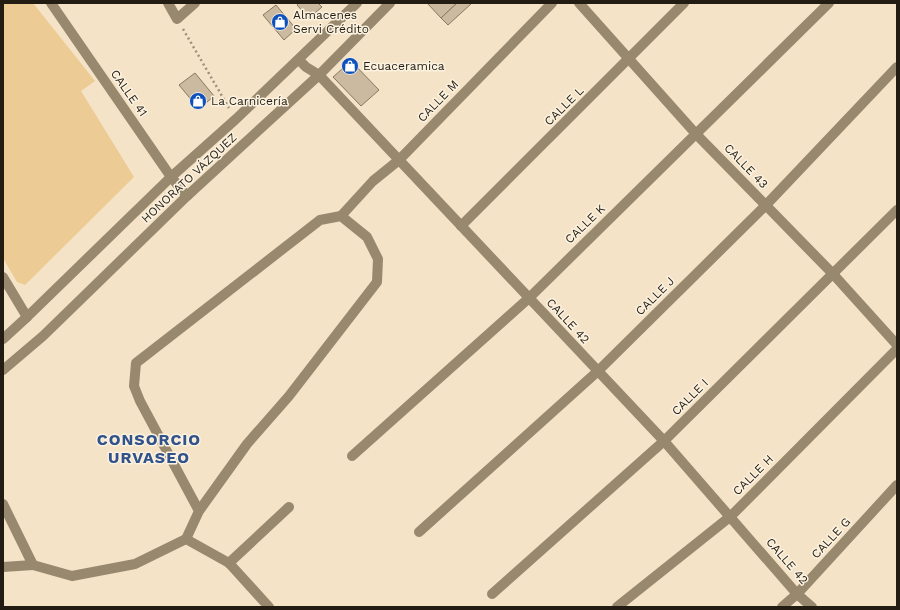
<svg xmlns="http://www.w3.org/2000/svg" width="900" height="610" font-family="'Work Sans',sans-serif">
<rect width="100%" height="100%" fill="#f5e3c7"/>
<polygon fill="#eccb94" points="3,3 33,3 95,81 81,91 134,177 25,285 17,282 3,258"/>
<g fill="#cbba9f" stroke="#87785e">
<polygon points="299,3 318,3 322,7 309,18 297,5"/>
<polygon points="427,3 457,3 441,18"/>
<polygon points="457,3 472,3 448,25 441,18"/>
<polygon points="276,5 296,29 284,40 263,15"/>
<polygon points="351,61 379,90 361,106 333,77"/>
<polygon points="195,73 214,96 199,109 179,85"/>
</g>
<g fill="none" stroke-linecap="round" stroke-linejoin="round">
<polyline stroke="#9c8f7b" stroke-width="2.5" stroke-dasharray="2 3" stroke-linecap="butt" points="183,29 229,108"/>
<g stroke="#98896e" stroke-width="10">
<polyline points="51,3 171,177 187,196"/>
<polyline points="168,3 177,19 195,3"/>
<polyline points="579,3 696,134 833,274 897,345"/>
<polyline points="299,60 306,67 319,75 664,441 797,594 812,607"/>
<polyline points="341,216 373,181 399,160 552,3"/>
<polyline points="461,226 684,3"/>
<polyline points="3,277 27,317"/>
<polyline points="3,339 27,317 171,177 236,119 357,3"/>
<polyline points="3,370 43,336 187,196 319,75 390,3"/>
<polyline points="352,456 529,298 829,3"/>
<polyline points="3,504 33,565 3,567"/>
<polyline points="419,532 598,371 766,205 897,67"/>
<polyline points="186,539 229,563 269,607"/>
<polyline points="229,563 289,507"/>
<polyline points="33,565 72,576 135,564 186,539 199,511 247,444 289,396 377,282 378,259 367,237 341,216 320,220 136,363 134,386 140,401 199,511"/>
<polyline points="492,594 664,441 897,210"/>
<polyline points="617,607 731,516 897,349"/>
<polyline points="782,607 797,594 897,485"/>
</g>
</g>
<defs>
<g id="shop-disc" transform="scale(0.9)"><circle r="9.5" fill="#0f51bc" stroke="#fcf2e0"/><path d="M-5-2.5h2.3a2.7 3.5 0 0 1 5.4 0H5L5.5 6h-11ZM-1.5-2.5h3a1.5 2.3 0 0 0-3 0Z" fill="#fff"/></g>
</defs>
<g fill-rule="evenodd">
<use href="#shop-disc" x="280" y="22"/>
<use href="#shop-disc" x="350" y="66"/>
<use href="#shop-disc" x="198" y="101"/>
</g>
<g text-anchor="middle" stroke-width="3" stroke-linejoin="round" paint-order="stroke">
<g font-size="12" fill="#231c12" stroke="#fcf2e0" text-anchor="start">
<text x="293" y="19">Almacenes<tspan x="293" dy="14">Servi Crédito</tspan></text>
<text x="363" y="70">Ecuaceramica</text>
<text x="211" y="105">La Carnicería</text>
</g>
<g font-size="12" fill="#231c12" stroke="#fcf2e0">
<text transform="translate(129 93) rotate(55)" y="4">CALLE 41</text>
<text transform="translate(438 101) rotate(-46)" y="4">CALLE M</text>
<text transform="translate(564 106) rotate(-45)" y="4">CALLE L</text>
<text transform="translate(746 166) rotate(46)" y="4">CALLE 43</text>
<text transform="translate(189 178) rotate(-43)" y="4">HONORATO VÁZQUEZ</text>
<text transform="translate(585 224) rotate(-44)" y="4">CALLE K</text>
<text transform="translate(655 296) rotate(-45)" y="4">CALLE J</text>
<text transform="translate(568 321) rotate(47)" y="4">CALLE 42</text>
<text transform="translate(690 397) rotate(-45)" y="4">CALLE I</text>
<text transform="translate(753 475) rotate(-45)" y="4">CALLE H</text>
<text transform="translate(831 538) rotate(-47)" y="4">CALLE G</text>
<text transform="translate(787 561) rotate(49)" y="4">CALLE 42</text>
</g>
<g font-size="16" font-weight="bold" letter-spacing="1" fill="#31528a" stroke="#fcf2e0">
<text x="149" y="445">CONSORCIO<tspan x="149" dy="18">URVASEO</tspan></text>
</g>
</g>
<rect width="900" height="610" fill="none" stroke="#231c12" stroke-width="8"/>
</svg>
